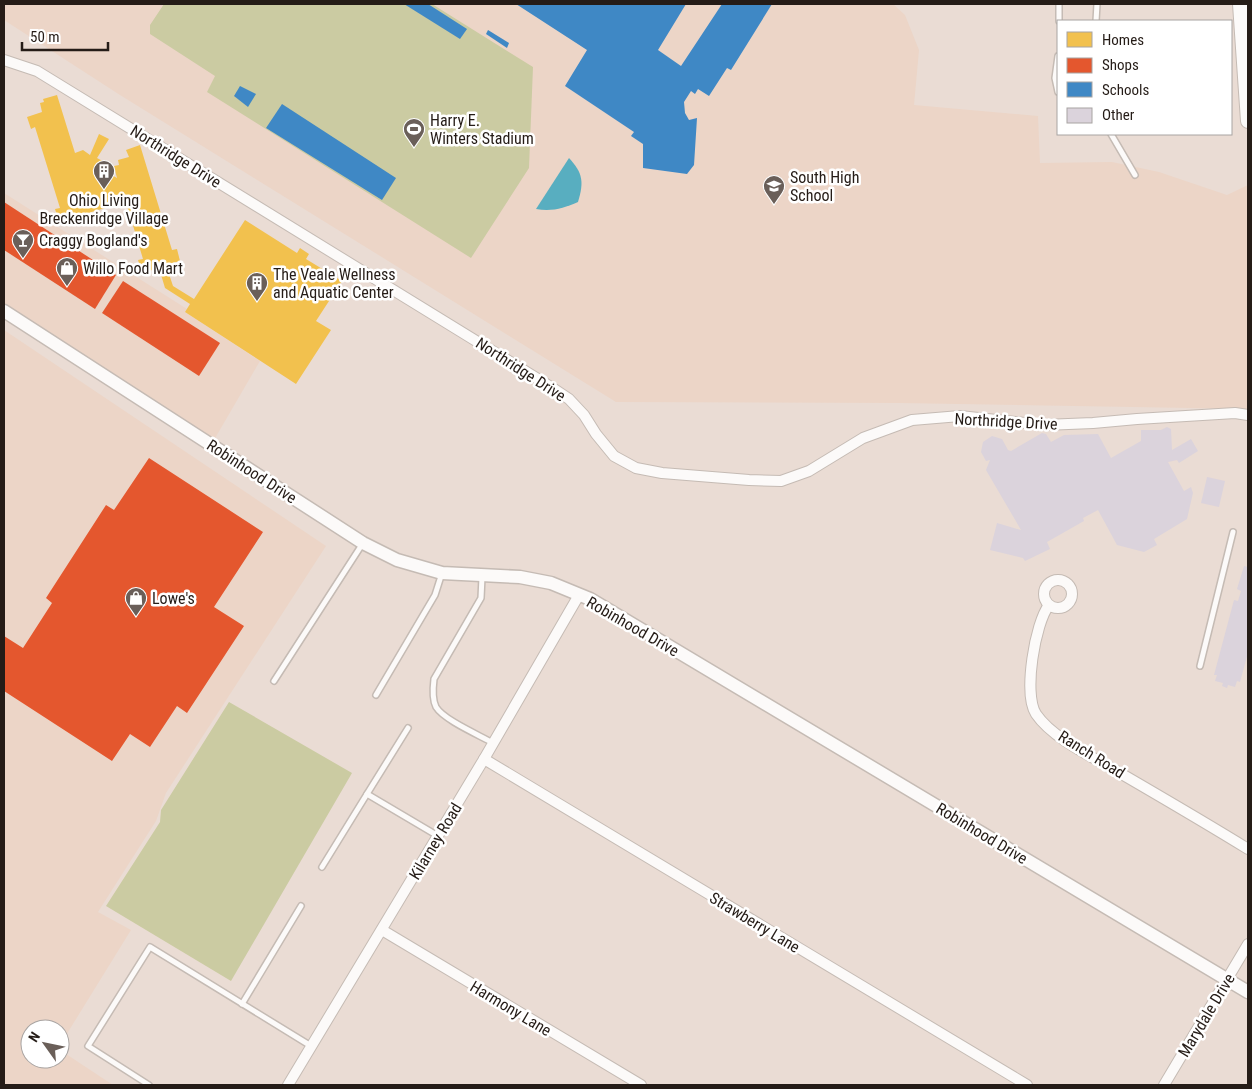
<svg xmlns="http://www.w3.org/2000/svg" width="1252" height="1089" font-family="'Roboto Condensed',sans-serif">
<rect width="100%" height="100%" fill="#eadcd4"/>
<g fill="#ecd5c7">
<polygon points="4,4 893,4 905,15 919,50 914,105 1038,116 1040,163 1112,162 1159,172 1227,195 1248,185 1248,409 899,403 616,402 120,95 4,20"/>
<polygon points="4,193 187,309 185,312 260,361 214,440 4,303"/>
<polygon points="4,330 326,546 166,793 156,821 98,912 131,930 60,1045 60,1029 30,1029 30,1059 60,1059 60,1050 113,1085 4,1085"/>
</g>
<g fill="#cbcba2">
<polygon points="164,4 432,4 533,67 529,168 471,258 207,92 215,76 150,34 150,25"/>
<polygon points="229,702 352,773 231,981 106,906 160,822 161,810"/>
</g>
<path fill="#58aec0" d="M569,158C583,173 584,182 578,202C564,208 552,212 536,209Z"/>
<polygon fill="#f2c14e" points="57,95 75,153 83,150 90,155 99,134 109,139 97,158 110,165 106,172 117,178 114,166 119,165 118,160 129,157 126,150 140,145 172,250 177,249 180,261 166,265 173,286 194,299 245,220 297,253 300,248 309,254 306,259 342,281 316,321 331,330 296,384 185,312 190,304 165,288 159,268 142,273 138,260 143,259 126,202 88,213 89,217 77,220 76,217 59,222 55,209 60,208 35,127 31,129 27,117 42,112 40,103 44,102 43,99"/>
<g fill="#e4572e">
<polygon points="4,202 116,275 95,309 4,250"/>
<polygon points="123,281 220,343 199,376 102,313"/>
<polygon points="149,458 263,532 214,607 244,626 187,713 177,706 150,747 130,734 112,761 4,691 4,636 23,648 52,603 46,598 106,505 114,510"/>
</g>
<g fill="#3f88c5">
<polygon points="404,4 428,4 467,29 460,39"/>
<polygon points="516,4 686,4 658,50 681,66 722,4 772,4 731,70 727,68 709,96 698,89 695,94 691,91 684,102 685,113 689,120 697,118 694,165 687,174 643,168 643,144 631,136 634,132 565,86 587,50"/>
<polygon points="488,30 509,43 507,48 486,34"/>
<polygon points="240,86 256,94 248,107 234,96"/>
<polygon points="282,104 396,178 382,200 266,128"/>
</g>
<g fill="#dbd3dc">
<polygon points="1167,427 1171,429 1172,450 1191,439 1198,451 1179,463 1177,460 1168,462 1184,491 1191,487 1193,493 1187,519 1154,539 1157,545 1144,552 1117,545 1098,510 1083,518 1084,521 1047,542 1050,549 1025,561 1023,558 990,550 997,523 1021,530 986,470 990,460 986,461 981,452 983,442 992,436 1002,439 1008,450 1011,451 1042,433 1046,434 1051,442 1064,435 1098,434 1111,458 1141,441 1141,430 1161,430"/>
<polygon points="1207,477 1225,481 1219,507 1201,503"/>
<polygon points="1244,566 1248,567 1248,653 1240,682 1237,681 1235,687 1228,685 1227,688 1222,686 1223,683 1215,681 1217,675 1214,675 1234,600 1238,601 1241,591 1237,589"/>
</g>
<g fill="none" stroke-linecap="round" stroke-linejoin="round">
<g stroke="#c5bbb4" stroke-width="8">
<g id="service">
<polyline points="1059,4 1059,21"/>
<polyline points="1096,21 1097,4"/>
<polyline points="1058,56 1055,78 1058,92"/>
<polyline points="1111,134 1135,175"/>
<path d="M482,577L481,598L434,679C433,687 432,699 436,707C444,720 479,735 493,743"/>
<polyline points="1200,666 1233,532"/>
<polyline points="274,681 363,543"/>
<polyline points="376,695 435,595 442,573"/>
<polyline points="367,794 408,728"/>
<polyline points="322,867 367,794 438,836"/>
<polyline points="242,1004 301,906"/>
<polyline points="149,1085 88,1046 150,947 311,1046"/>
</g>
</g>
<g stroke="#c5bbb4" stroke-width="12">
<g id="minor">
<polyline points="4,60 37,71 551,387 569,399 584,415 596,434 614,456 636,468 662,473 749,480 781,481 809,471 863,438 912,420 960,416 1044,425 1093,423 1137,419 1235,413 1248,415"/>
<circle cx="1058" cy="594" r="14"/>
<path d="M1049,605C1035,623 1023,694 1036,714C1053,739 1095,758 1120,773C1163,798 1206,823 1248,849"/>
<polyline points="484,759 1027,1085"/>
<polyline points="382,930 641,1085"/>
<polyline points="288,1085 484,759 579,595"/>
<polyline points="1164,1085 1248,944"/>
</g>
</g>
<g stroke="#c5bbb4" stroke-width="15">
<polyline id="tertiary" points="4,311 363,543 397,560 442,573 520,577 551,583 590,599 1248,992"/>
</g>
<g stroke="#c5bbb4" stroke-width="16">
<polyline id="secondary" points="1240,4 1248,121"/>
</g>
<use href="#service" stroke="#fcfaf9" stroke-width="5"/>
<use href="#minor" stroke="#fcfaf9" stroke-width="10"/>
<use href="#tertiary" stroke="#fcfaf9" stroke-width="12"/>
<use href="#secondary" stroke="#fcfaf9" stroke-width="14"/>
</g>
<defs>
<g id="stadium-pin" transform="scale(1.125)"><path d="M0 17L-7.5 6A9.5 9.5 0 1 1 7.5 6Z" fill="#6a5f59" stroke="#fff"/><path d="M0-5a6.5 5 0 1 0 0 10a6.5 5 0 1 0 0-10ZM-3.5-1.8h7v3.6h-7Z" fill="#fff"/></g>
<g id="building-pin" transform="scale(1.125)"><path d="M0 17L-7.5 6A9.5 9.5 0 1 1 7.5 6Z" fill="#6a5f59" stroke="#fff"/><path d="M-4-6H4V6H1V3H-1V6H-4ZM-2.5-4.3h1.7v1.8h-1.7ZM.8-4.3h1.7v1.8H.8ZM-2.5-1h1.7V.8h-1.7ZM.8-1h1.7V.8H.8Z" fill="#fff"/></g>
<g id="school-pin" transform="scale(1.125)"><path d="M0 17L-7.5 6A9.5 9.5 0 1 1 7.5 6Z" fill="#6a5f59" stroke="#fff"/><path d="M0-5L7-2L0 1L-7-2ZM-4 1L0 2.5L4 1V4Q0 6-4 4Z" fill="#fff"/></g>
<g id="bar-pin" transform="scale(1.125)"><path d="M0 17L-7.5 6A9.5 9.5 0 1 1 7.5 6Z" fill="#6a5f59" stroke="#fff"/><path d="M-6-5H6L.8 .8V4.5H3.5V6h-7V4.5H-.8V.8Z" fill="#fff"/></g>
<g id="shop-pin" transform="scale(1.125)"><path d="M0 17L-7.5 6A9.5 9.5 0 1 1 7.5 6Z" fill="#6a5f59" stroke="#fff"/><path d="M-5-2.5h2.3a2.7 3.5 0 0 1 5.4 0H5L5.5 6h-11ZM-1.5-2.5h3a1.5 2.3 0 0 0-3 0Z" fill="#fff"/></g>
</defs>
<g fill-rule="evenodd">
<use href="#stadium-pin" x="414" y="129"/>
<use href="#building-pin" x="104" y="171"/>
<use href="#school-pin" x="774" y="186"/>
<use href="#bar-pin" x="23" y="240"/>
<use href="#shop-pin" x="67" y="268"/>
<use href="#building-pin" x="257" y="283"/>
<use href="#shop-pin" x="136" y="598"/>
</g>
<g text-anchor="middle" stroke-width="5" stroke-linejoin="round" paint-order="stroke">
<g font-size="16" fill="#251c17" stroke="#fff" text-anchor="start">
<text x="430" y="126">Harry E.<tspan x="430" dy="18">Winters Stadium</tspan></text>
<text x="790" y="183">South High<tspan x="790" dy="18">School</tspan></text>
<text x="104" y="206" text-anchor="middle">Ohio Living<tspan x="104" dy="18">Breckenridge Village</tspan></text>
<text x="39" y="246">Craggy Bogland's</text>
<text x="83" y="274">Willo Food Mart</text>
<text x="273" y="280">The Veale Wellness<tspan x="273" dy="18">and Aquatic Center</tspan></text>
<text x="152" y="604">Lowe's</text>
</g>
<g font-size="16" fill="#251c17" stroke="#fff">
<text transform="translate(176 156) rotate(32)" y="6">Northridge Drive</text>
<text transform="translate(521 369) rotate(33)" y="6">Northridge Drive</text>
<text transform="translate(1006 421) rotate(3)" y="6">Northridge Drive</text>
<text transform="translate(252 471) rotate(33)" y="6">Robinhood Drive</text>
<text transform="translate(633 626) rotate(30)" y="6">Robinhood Drive</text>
<text transform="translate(1092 754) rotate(32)" y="6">Ranch Road</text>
<text transform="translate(982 833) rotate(31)" y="6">Robinhood Drive</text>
<text transform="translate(435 841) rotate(-59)" y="6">Kilarney Road</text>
<text transform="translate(755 922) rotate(31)" y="6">Strawberry Lane</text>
<text transform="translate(511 1008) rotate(31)" y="6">Harmony Lane</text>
<text transform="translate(1206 1015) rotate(-59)" y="6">Marydale Drive</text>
</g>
</g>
<rect width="1252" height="1089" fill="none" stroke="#251c17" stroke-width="10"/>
<rect x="1057" y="20" width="175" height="115" fill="#ffffff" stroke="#a8a4a2"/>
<rect x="1067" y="32" width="25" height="15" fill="#f2c14e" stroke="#a8a4a2"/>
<text x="1102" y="45" font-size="15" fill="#251c17">Homes</text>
<rect x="1067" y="58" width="25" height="15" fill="#e4572e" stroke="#a8a4a2"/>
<text x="1102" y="70" font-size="15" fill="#251c17">Shops</text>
<rect x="1067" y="82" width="25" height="15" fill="#3f88c5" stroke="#a8a4a2"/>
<text x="1102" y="95" font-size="15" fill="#251c17">Schools</text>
<rect x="1067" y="108" width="25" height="15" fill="#dbd3dc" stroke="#a8a4a2"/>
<text x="1102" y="120" font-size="15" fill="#251c17">Other</text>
<g transform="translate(45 1044) rotate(303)"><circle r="24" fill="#ffffff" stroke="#a8a4a2"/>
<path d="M0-4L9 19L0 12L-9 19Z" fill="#6a5f59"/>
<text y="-8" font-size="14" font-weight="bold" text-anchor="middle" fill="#251c17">N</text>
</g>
<path d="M22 42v8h86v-8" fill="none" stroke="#251c17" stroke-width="2.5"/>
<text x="30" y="42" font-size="15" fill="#251c17" stroke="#ffffff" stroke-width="4" paint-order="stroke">50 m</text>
</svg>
